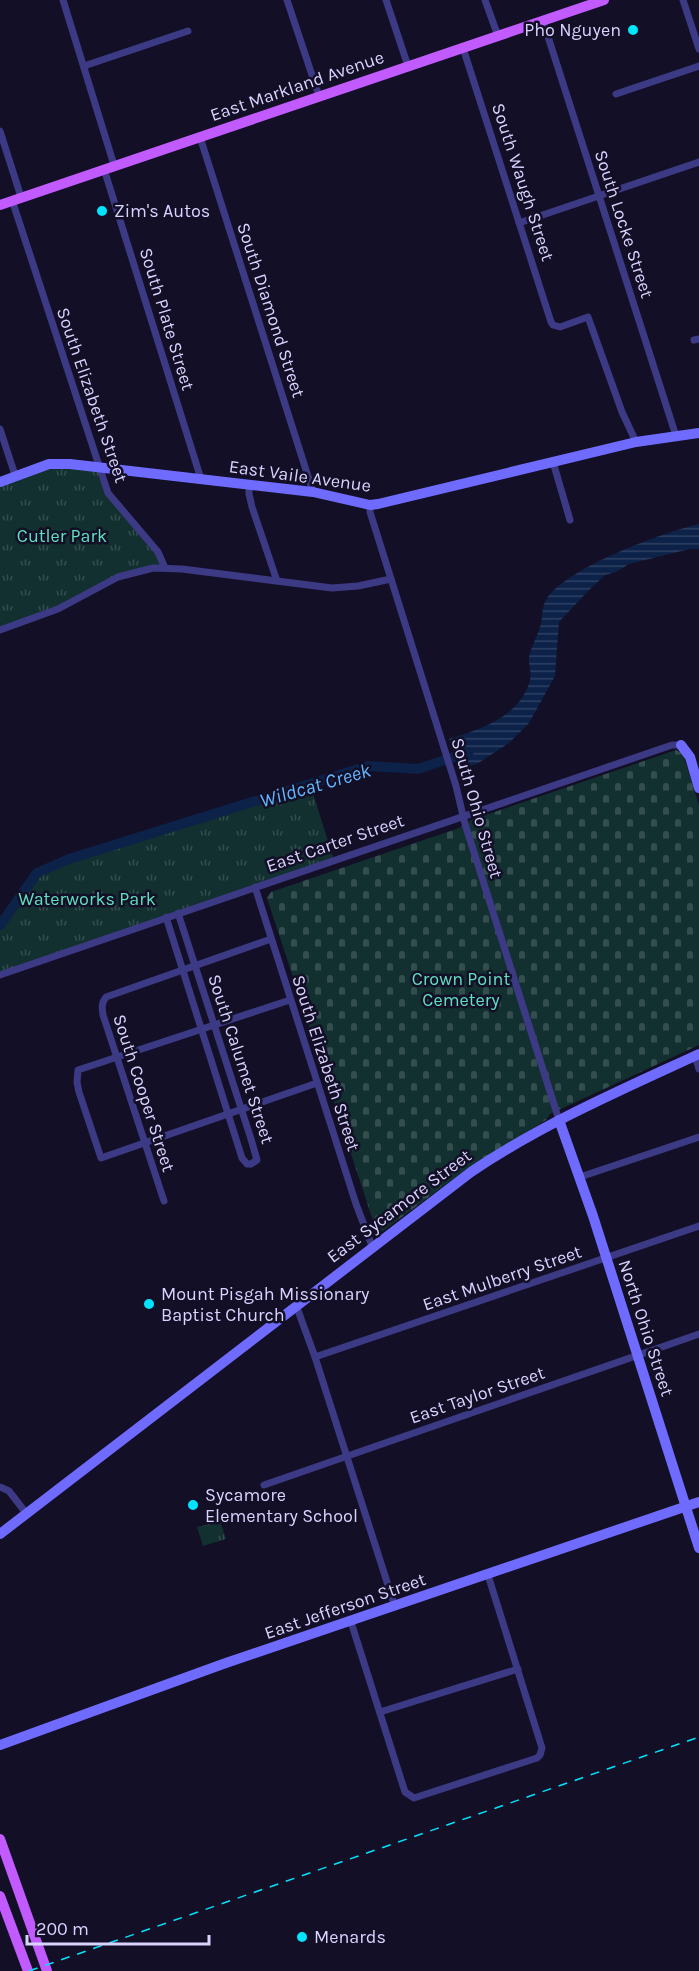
<svg xmlns="http://www.w3.org/2000/svg" width="699" height="1971" font-family="Karla,sans-serif">
<defs>
<pattern id="cemetery-stones" width="16" height="16" patternUnits="userSpaceOnUse" patternTransform="scale(1.5)"><rect width="16" height="16" fill="#12302f"/><path d="M2 7V4a2 2 0 0 1 4 0v3zM10 15v-3a2 2 0 0 1 4 0v3z" fill="#344d4e"/></pattern>
<pattern id="park-tufts" width="24" height="20" patternUnits="userSpaceOnUse" patternTransform="scale(1.5)"><rect width="24" height="20" fill="#12302f"/><path d="M3 7l-1-3M5 7V3M7 7l1-3M15 17l-1-3M17 17v-4M19 17l1-3" fill="none" stroke="#344d4e"/></pattern>
<pattern id="water-rules" width="6" height="5" patternUnits="userSpaceOnUse" patternTransform="scale(1.5)"><rect width="6" height="5" fill="#0c2248"/><path d="M0 2.5h6" fill="none" stroke="#2f4163"/></pattern>
</defs>
<rect width="100%" height="100%" fill="#130f26"/>
<polygon fill="url(#cemetery-stones)" points="676,750 683,754 699,805 699,1045 550,1114 546,1120 468,1168 379,1234 377,1233 267,898 271,892 459,828 471,820"/>
<g fill="url(#park-tufts)">
<polygon points="99,467 108,493 134,523 165,568 129,573 69,604 0,630 0,482 30,470"/>
<polygon points="310,784 334,860 0,975 0,925 37,873 69,859"/>
<polygon points="220,1521 226,1539 203,1546 197,1527"/>
</g>
<path fill="url(#water-rules)" d="M699,524V549H690L629,564L616,572L605,575L587,592L559,622L555,676L529,723L509,743L477,764L465,767L458,764L449,739C481,729 521,716 530,680C532,672 528,665 529,657C531,647 537,637 540,627C543,619 541,608 546,600C563,569 664,532 699,524Z"/>
<g fill="none" stroke-linecap="round" stroke-linejoin="round">
<polyline stroke="#0c2248" stroke-width="10" points="0,925 37,873 69,859 368,766 418,769 469,752"/>
<g stroke="#3d3a85" stroke-width="7">
<polyline points="63,0 114,165"/>
<polyline points="287,0 319,96"/>
<polyline points="386,0 408,66"/>
<polyline points="485,0 498,36"/>
<polyline points="683,0 699,49"/>
<polyline points="543,21 676,436"/>
<polyline points="463,48 551,322 553,325 560,327 588,317 622,412 636,442"/>
<polyline points="84,66 188,31"/>
<polyline points="616,94 699,66"/>
<polyline points="0,131 21,197"/>
<polyline points="200,137 313,492"/>
<polyline points="104,169 201,479"/>
<polyline points="12,200 108,493 158,552 165,568"/>
<polyline points="519,223 699,162"/>
<polyline points="694,340 699,339"/>
<polyline points="0,429 15,475"/>
<polyline points="553,462 570,520"/>
<polyline points="249,485 249,494 252,507 277,581"/>
<polyline points="370,505 370,512 456,786 465,824 559,1120"/>
<polyline points="0,630 58,609 118,577 153,568 182,569 332,588 358,586 391,579"/>
<polyline points="255,887 356,1204 372,1246"/>
<polyline points="166,917 242,1158 247,1164 251,1164 257,1160 251,1139 178,913"/>
<polyline points="0,975 672,745 681,745"/>
<polyline points="290,1000 78,1070 77,1082 79,1092 101,1158 317,1083"/>
<polyline points="695,1056 699,1069"/>
<polyline points="580,1177 699,1137"/>
<path d="M164,1201L103,1015C102,1008 101,1003 106,997L271,939"/>
<polyline points="296,1305 315,1357 395,1607"/>
<polyline points="315,1357 699,1226"/>
<polyline points="264,1485 699,1334"/>
<polyline points="0,1487 9,1491 26,1513"/>
<polyline points="351,1622 405,1792 414,1798 537,1758 540,1755 542,1748 488,1575"/>
<polyline points="380,1712 518,1669"/>
</g>
<g stroke="#6f6bff" stroke-width="10">
<polyline points="0,482 49,464 70,464 313,492 370,505 378,504 636,442 699,433"/>
<polyline points="681,745 690,757 699,788"/>
<polyline points="559,1120 593,1216 699,1548"/>
<path d="M0,1534L471,1172C542,1124 621,1090 699,1054"/>
<polyline points="0,1745 223,1664 699,1502"/>
</g>
<g stroke="#c25bff" stroke-width="10">
<polyline points="0,205 604,0"/>
<polyline points="0,1839 47,1971"/>
<polyline points="0,1896 28,1971"/>
</g>
<polyline stroke="#00e5ff" stroke-width="1.5" stroke-dasharray="9 8" stroke-linecap="butt" points="29,1971 699,1737"/>
</g>
<g fill="#00e5ff" stroke="#130f26" stroke-width="2">
<circle cx="633" cy="30" r="6"/>
<circle cx="102" cy="211" r="6"/>
<circle cx="149" cy="1304" r="6"/>
<circle cx="193" cy="1505" r="6"/>
<circle cx="302" cy="1937" r="6"/>
</g>
<g text-anchor="middle" stroke-width="5" stroke-linejoin="round" paint-order="stroke">
<g font-size="18" fill="#d9d4ff" stroke="#130f26" text-anchor="start">
<text x="621" y="36" text-anchor="end">Pho Nguyen</text>
<text x="114" y="217">Zim's Autos</text>
<text x="161" y="1300">Mount Pisgah Missionary<tspan x="161" dy="21">Baptist Church</tspan></text>
<text x="205" y="1501">Sycamore<tspan x="205" dy="21">Elementary School</tspan></text>
<text x="314" y="1943">Menards</text>
</g>
<g font-size="18" fill="#d9d4ff" stroke="#130f26">
<text transform="translate(297 86) rotate(-19)" y="6">East Markland Avenue</text>
<text transform="translate(523 182) rotate(72)" y="6">South Waugh Street</text>
<text transform="translate(624 224) rotate(72)" y="6">South Locke Street</text>
<text transform="translate(271 310) rotate(72)" y="6">South Diamond Street</text>
<text transform="translate(167 319) rotate(73)" y="6">South Plate Street</text>
<text transform="translate(92 395) rotate(71)" y="6">South Elizabeth Street</text>
<text transform="translate(300 476) rotate(8)" y="6">East Vaile Avenue</text>
<text transform="translate(477 808) rotate(74)" y="6">South Ohio Street</text>
<text transform="translate(335 843) rotate(-19)" y="6">East Carter Street</text>
<text transform="translate(241 1059) rotate(72)" y="6">South Calumet Street</text>
<text transform="translate(326 1063) rotate(72)" y="6">South Elizabeth Street</text>
<text transform="translate(144 1093) rotate(72)" y="6">South Cooper Street</text>
<text transform="translate(399 1206) rotate(-37)" y="6">East Sycamore Street</text>
<text transform="translate(502 1278) rotate(-19)" y="6">East Mulberry Street</text>
<text transform="translate(646 1328) rotate(72)" y="6">North Ohio Street</text>
<text transform="translate(477 1395) rotate(-19)" y="6">East Taylor Street</text>
<text transform="translate(345 1606) rotate(-19)" y="6">East Jefferson Street</text>
</g>
<g font-size="18" fill="#5fe0c0" stroke="#130f26">
<text x="62" y="542">Cutler Park</text>
<text x="87" y="905">Waterworks Park</text>
<text x="461" y="985">Crown Point<tspan x="461" dy="21">Cemetery</tspan></text>
</g>
<g font-size="20" font-style="italic" fill="#62b6ff" stroke="#130f26">
<text transform="translate(315 785) rotate(-16)" y="7">Wildcat Creek</text>
</g>
</g>
<path d="M27 1935v9h182v-9" fill="none" stroke="#d9d4ff" stroke-width="3"/>
<text x="36" y="1935" font-size="18" fill="#d9d4ff" stroke="#130f26" stroke-width="4.5" paint-order="stroke">200 m</text>
</svg>
